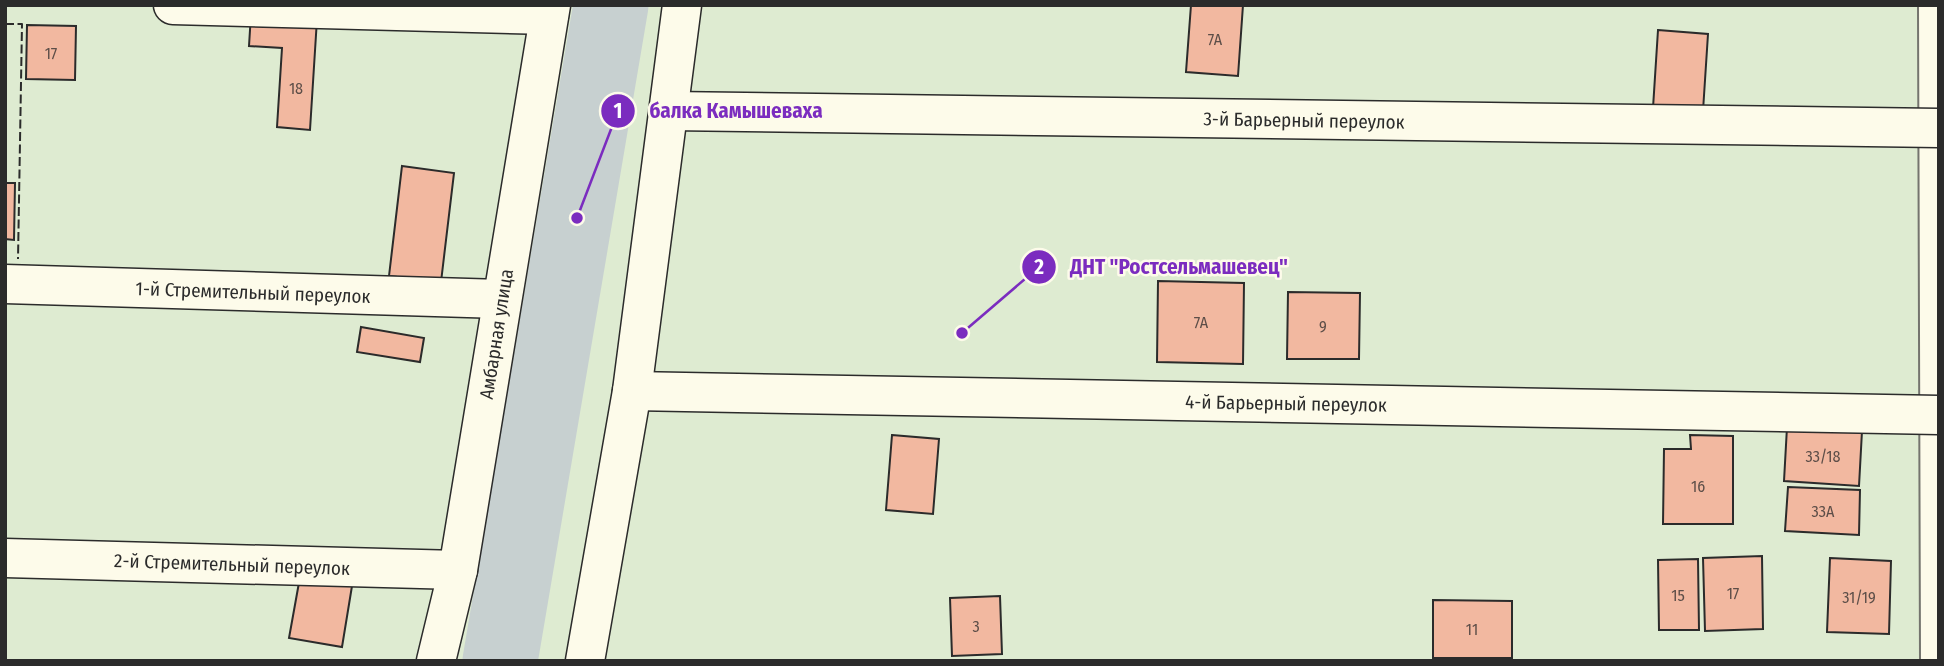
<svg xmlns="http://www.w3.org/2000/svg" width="1944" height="666" font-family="'Fira Sans Condensed',sans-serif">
<rect width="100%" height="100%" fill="#fdfbea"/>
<polygon fill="#deebd1" stroke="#74746e" stroke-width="2" points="5,5 1918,5 1920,661 5,661"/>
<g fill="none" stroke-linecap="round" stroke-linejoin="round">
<polyline stroke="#c7d0d0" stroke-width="75" points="500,661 611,5"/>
</g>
<g fill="#f2b8a0" stroke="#2b2b2b" stroke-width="2">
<polygon points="1191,5 1243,5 1238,76 1186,72"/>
<polygon points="251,14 317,19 310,130 277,127 282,48 249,46"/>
<polygon points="27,25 76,26 75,80 26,79"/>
<polygon points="1658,30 1708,34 1703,111 1653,108"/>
<polygon points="402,166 454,173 441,282 389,276"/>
<polygon points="5,183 15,183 14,240 5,239"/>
<polygon points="1158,281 1244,283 1243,364 1157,362"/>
<polygon points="1288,292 1360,293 1359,359 1287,359"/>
<polygon points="361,327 424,338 420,362 357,352"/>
<polygon points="1787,427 1862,431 1859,486 1784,481"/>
<polygon points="892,435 939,439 933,514 886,510"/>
<polygon points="1690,435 1733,436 1733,524 1663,524 1664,449 1691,449"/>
<polygon points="1788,487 1860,490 1859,535 1785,531"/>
<polygon points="1762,556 1763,629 1705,631 1703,558"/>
<polygon points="1830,558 1891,561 1889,634 1827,632"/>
<polygon points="1698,559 1699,630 1659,630 1658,560"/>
<polygon points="300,577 352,586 342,647 289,638"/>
<polygon points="1000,596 1002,654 952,656 950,598"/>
<polygon points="1433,600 1512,601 1512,658 1433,658"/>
</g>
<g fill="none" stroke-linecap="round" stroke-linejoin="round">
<g stroke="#2b2b2b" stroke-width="41">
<g id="minor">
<polyline points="173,5 549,15"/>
<polyline points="669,111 1939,128"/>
<polyline points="5,284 501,299"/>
<polyline points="632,391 1939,415"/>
<polyline points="5,558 458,570"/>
<polyline points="436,661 458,570 551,5"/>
<polyline points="585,661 632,391 682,5"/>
</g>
</g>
<use href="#minor" stroke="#fdfbea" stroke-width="38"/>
<polyline stroke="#2b2b2b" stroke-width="2" stroke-dasharray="9 3.5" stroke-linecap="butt" points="5,24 22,24 18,259"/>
</g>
<g text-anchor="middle" stroke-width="5" stroke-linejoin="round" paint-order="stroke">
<g font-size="16" fill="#5d4e48">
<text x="1215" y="45">7А</text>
<text x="51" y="59">17</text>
<text x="296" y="94">18</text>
<text x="1201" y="328">7А</text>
<text x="1323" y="332">9</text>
<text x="1823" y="462">33/18</text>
<text x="1698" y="492">16</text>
<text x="1823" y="517">33А</text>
<text x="1733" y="599">17</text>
<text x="1678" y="601">15</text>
<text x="1859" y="603">31/19</text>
<text x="976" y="632">3</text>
<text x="1472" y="635">11</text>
</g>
<g font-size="19" fill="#2b2b2b" stroke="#fdfbea">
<text transform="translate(1304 120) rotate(1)" y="7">3-й Барьерный переулок</text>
<text transform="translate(253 292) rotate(2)" y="7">1-й Стремительный переулок</text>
<text transform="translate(496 334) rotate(-81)" y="7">Амбарная улица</text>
<text transform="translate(1286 403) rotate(1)" y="7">4-й Барьерный переулок</text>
<text transform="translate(232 564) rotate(2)" y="7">2-й Стремительный переулок</text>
</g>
</g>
<path fill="none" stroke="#7b2cbf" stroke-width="2.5" d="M577 218L618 111M962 333L1039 267"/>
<g fill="#7b2cbf" stroke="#fdfbea" stroke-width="2.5">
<circle cx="577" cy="218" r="7"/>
<circle cx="962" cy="333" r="7"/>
<circle cx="618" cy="111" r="18"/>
<circle cx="1039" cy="267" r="18"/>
</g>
<g font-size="21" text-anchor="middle" font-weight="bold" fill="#fff">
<text x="618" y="118">1</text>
<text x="1039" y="274">2</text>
</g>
<g font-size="21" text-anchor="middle" font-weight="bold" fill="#7b2cbf" stroke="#fdfbea" stroke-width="5" stroke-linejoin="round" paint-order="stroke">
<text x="736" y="118">балка Камышеваха</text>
<text x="1179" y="274">ДНТ "Ростсельмашевец"</text>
</g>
<rect width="1944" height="666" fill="none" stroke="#2b2b2b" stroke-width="14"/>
</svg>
